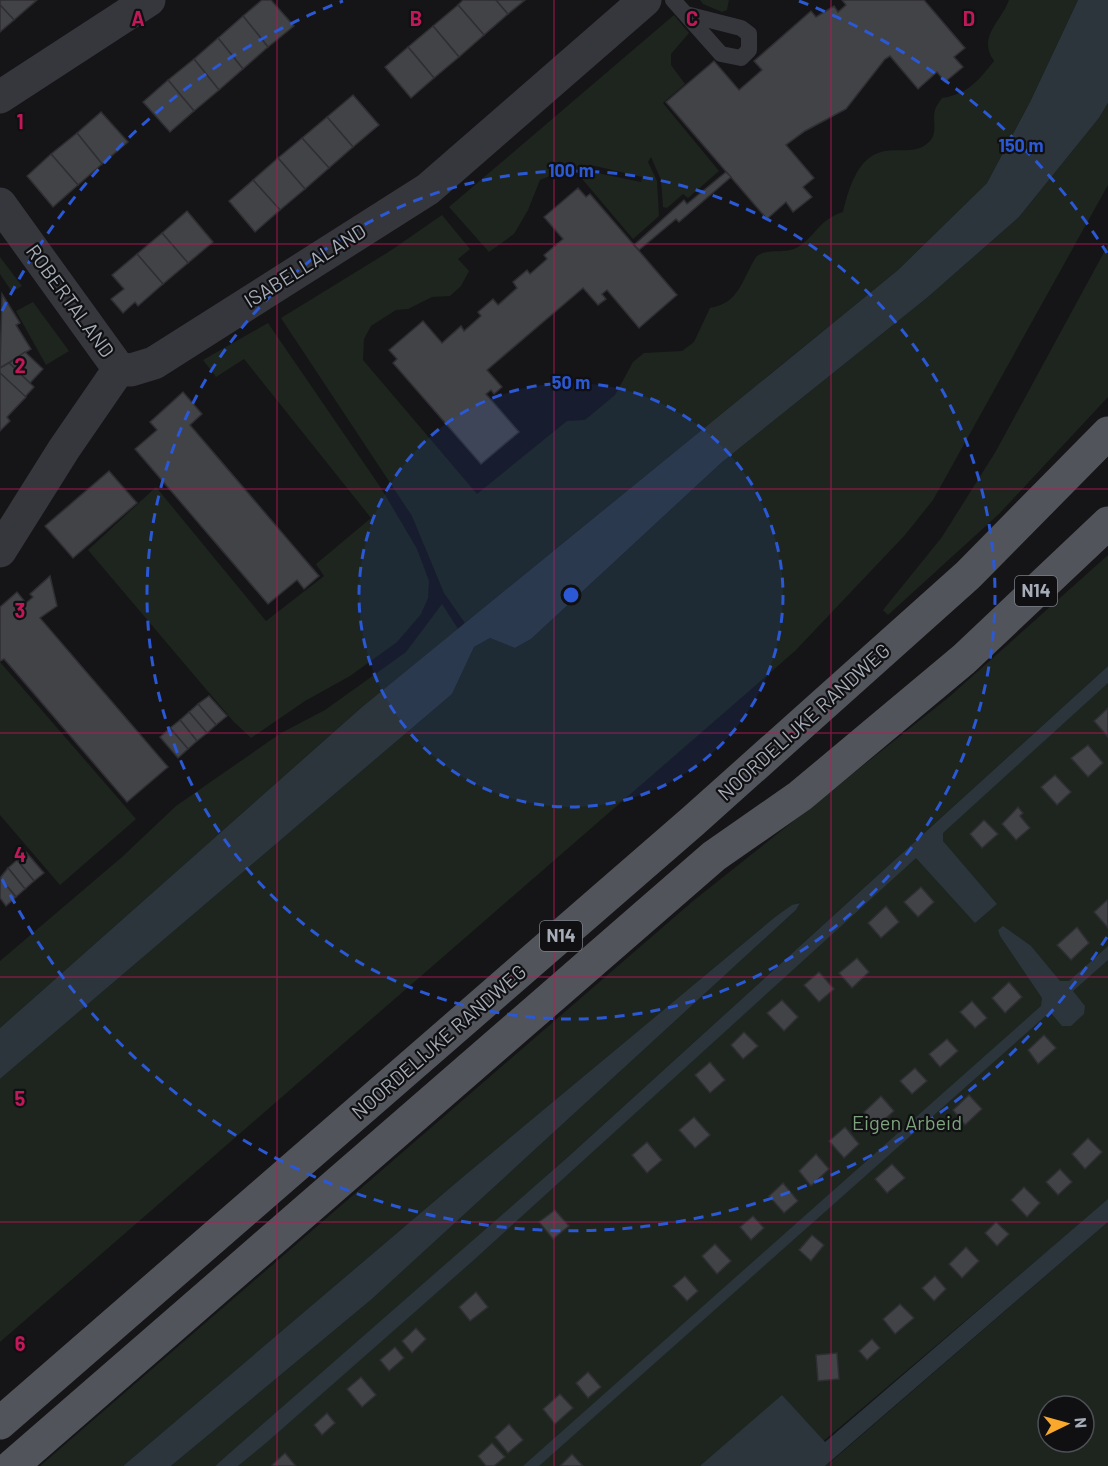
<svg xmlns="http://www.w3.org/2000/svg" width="1108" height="1466" font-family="Barlow,sans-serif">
<rect width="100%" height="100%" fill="#151517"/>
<g fill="#1d251e" fill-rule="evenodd">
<polygon points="700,0 729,0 727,10 722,12 703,4"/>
<path d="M1009,0H1078L1030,102L987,183L898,270L465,623L444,593L412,516L281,318L390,251L442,215L470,249L458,259L469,271L461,286L450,296L432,297L408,309L396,310L371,326L364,339L363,360L477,494L567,421L585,420L615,395L633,362L644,353L682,351L694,342L710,308C740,303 742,279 756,257C767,247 785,255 798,247C817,235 818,220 843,212C848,191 857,158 881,152C898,147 916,156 930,141C938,132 932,120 935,110C936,106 940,101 942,98C968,94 978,81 994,61C977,37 1001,22 1009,0Z"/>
<path d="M674,15L689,33L671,54V65L685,84L663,103L719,171L688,198L683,194L667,208L663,207L661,180L651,157L648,162L657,181L659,216L633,239L572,167L540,180L528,210L514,234L489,252L449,207ZM595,166L642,177L641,182L588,171V167Z"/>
<polygon points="1108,103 1108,185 933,500 905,535 795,651 0,1342 0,1079 452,694 474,647 490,638 515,648 531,639 721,463 928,297 1019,217 1099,118"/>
<polygon points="1108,245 1108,397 999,514 888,615 883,610 942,537 996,451"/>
<polygon points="0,257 22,286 12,292 0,274"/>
<polygon points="33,302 69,351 46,365 16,311"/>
<polygon points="268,323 381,488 417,549 429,581 428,598 421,614 397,642 350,676 305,701 251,738 233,721 88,550 156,487 266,621 324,576 316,564 371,518 244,359 216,377 203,360"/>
<polygon points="1108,555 1108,666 569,1156 257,1431 215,1466 171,1466 372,1299 796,910 800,902 775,917 464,1176 123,1466 40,1466 693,901 949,697"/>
<polygon points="442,604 458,629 362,707 0,1028 0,961 122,857 176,806 281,733 325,710 406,652"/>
<polygon points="0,662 136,819 60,885 0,815"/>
<polygon points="1108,682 1108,1200 794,1466 238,1466 474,1260"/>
<path d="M1108,1222V1466H825L834,1459ZM1048,1406H1084V1442H1048Z"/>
</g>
<g fill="#2b353b">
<polygon points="1078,0 1108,0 1108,103 1099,118 1019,217 928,297 721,463 531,639 515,648 490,638 474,647 452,694 0,1079 0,1028 362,707 898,270 987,183 1030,102"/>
<polygon points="1108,666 1108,683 943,833 943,841 997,904 975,923 916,858 474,1260 266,1443 238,1466 215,1466 569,1156"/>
<polygon points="800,903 796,910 372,1299 171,1466 123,1466 464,1176 775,917 792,905"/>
<polygon points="1003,926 1031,946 1060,981 1069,981 1108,946 1108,960 1073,991 1085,1006 1084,1014 1071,1026 1062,1026 1050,1012 539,1466 523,1466 1041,1006 1042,998 1000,936 998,930"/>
<polygon points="1108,1199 1108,1222 825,1466 700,1466 782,1395 825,1442"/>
</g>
<g fill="#414347" stroke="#2f2f33" stroke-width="1.5">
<polygon points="0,0 37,0 14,20 0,5"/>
<polygon points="262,0 271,0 294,26 268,47 243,16"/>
<polygon points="463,0 496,0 508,14 484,35 458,5"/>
<polygon points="496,0 525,0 508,14"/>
<polygon points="842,0 924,0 965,48 954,57 963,67 945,82 937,72 918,89 890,56 885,59 846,109 805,131 786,145 814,178 803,187 812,197 793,212 786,202 767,219 666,102 714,61 739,90 762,70 754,61 811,11 816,17 834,6 838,12 846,5"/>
<polygon points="0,5 14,20 0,32"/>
<polygon points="458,5 484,35 459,57 433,26"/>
<polygon points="243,16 268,47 243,69 218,38"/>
<polygon points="433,26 459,57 434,78 408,47"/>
<polygon points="218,38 243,69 219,90 194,59"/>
<polygon points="408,47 434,78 411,98 385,67"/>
<polygon points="194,59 219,90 194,111 168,80"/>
<polygon points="168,80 194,111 170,132 143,102"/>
<polygon points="353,95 379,125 353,147 327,117"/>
<polygon points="101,112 128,142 102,164 77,133"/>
<polygon points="327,117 353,147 329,168 302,138"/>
<polygon points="77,133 102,164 78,185 51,154"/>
<polygon points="302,138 329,168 305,189 278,158"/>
<polygon points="51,154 78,185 53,207 27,176"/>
<polygon points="278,158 305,189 280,210 253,180"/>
<polygon points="726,172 731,177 679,222 676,219 639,250 634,245 684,200 687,204"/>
<polygon points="253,180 280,210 255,232 229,201"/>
<polygon points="578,188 586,197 590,194 677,295 639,328 607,290 602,294 606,299 598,305 583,288 487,370 502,387 494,394 491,390 486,394 519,432 481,464 393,363 397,359 389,350 423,321 442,343 461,326 464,331 481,316 478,312 493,299 498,305 517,288 513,282 527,270 530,274 547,259 544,255 563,239 544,217"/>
<polygon points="187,211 213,242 188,263 162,233"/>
<polygon points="162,233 188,263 163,284 137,254"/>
<polygon points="137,254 163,284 138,306 135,302 123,313 111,299 124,289 112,275"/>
<polygon points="2,294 20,323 16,325 31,349 0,368"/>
<polygon points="25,352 43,369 30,383 9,363"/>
<polygon points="9,363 34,387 25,397 0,373 0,368"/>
<polygon points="0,373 26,397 7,417 10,421 0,431"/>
<polygon points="183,392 202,414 190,425 319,576 304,589 297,580 268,604 135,449 157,430 150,422"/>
<polygon points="109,471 137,503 73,558 45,526"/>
<polygon points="50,576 57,606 40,618 168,767 127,802 4,659 0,661 0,607 17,592 26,603 33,597 30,594"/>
<polygon points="209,696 227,716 216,725 198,704"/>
<polygon points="198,704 216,725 207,733 189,712"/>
<polygon points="1108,708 1108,737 1094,721"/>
<polygon points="189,712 207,733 197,741 180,720"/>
<polygon points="180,720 197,741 188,749 170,728"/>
<polygon points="170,728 188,749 178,758 160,737"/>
<polygon points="1088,745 1103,763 1088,777 1071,758"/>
<polygon points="1055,775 1071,792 1057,805 1041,787"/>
<polygon points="1018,807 1023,813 1020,816 1030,828 1016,840 1002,824"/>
<polygon points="984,820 998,834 982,848 970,834"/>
<polygon points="26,852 44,873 34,881 17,860"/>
<polygon points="17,860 34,881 25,889 8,868"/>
<polygon points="8,868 25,889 16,897 0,878"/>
<polygon points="0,878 16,897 6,906 0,898"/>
<polygon points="921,887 934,902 918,917 904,902"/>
<polygon points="1107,900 1108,902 1108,928 1094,912"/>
<polygon points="886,906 899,922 881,938 868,923"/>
<polygon points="1077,927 1089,943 1071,960 1057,945"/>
<polygon points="857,958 869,972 852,988 839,973"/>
<polygon points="819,972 834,989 819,1002 804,985"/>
<polygon points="1009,982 1022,997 1005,1013 992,998"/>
<polygon points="782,1000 798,1017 784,1031 767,1013"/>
<polygon points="972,1001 987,1018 975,1028 960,1012"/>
<polygon points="744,1032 758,1046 743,1059 731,1045"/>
<polygon points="1044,1035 1056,1048 1038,1064 1028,1050"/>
<polygon points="947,1039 958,1051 940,1067 929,1054"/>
<polygon points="710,1062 725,1080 710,1093 695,1075"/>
<polygon points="915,1068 927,1081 912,1094 900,1081"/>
<polygon points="969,1095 982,1109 965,1125 953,1110"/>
<polygon points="881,1096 894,1111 876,1127 864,1112"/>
<polygon points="694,1117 710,1135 695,1148 679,1130"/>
<polygon points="845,1127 859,1144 844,1158 829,1141"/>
<polygon points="1088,1138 1102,1152 1085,1169 1072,1154"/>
<polygon points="647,1142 662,1160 647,1173 632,1155"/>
<polygon points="816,1154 829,1169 811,1186 799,1171"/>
<polygon points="892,1164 905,1178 887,1193 875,1179"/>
<polygon points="1060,1169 1072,1182 1058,1195 1046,1182"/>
<polygon points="783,1183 798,1201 784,1213 769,1196"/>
<polygon points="1024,1187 1040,1203 1027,1217 1011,1200"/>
<polygon points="555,1210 569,1226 553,1239 539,1222"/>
<polygon points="753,1216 764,1228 751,1240 740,1227"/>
<polygon points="996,1222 1009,1234 997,1246 985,1233"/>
<polygon points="812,1235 824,1245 811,1261 799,1250"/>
<polygon points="715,1244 731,1261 717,1274 702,1256"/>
<polygon points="966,1247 979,1261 962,1278 949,1264"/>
<polygon points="685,1276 698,1291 687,1301 673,1286"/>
<polygon points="935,1276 946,1289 934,1301 922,1288"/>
<polygon points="476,1292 488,1307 470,1321 459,1307"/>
<polygon points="900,1304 914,1318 895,1334 883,1319"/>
<polygon points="416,1328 426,1339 412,1353 402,1341"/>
<polygon points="872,1339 880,1348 867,1360 859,1351"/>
<polygon points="395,1347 404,1358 389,1371 380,1360"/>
<polygon points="837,1353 839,1379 818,1381 816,1355"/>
<polygon points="588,1372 601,1387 588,1398 576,1383"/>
<polygon points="361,1377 376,1395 362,1407 347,1389"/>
<polygon points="560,1394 573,1408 555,1424 543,1409"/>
<polygon points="327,1413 335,1423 322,1435 314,1425"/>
<polygon points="509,1424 523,1440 508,1453 495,1437"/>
<polygon points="492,1443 505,1457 494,1466 486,1466 478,1456"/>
<polygon points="285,1453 296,1466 273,1466 272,1465"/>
<polygon points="572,1454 583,1466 560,1466"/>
</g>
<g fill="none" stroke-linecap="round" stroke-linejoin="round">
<polyline stroke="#36373c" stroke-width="16" points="673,0 721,54 741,58 749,50 749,34 741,28 686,14"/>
<g stroke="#36373c" stroke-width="33">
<polyline points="0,97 149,0"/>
<polyline points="0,204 119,369"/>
<polyline points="0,551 64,449 119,369 131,370 154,363 428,189 645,0"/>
</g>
<g stroke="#52545b" stroke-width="33">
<polyline points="0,1423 693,821 968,575 1108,433"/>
<polyline points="12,1466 714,856 800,796 964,659 1108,523"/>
</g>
</g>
<path fill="none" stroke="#c2185b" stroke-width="1.5" stroke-opacity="0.55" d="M277,0V1466M554,0V1466M831,0V1466M0,244H1108M0,489H1108M0,733H1108M0,977H1108M0,1222H1108"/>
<circle cx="571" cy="595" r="212" fill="#2b58d5" fill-opacity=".12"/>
<g fill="none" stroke="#2b58d5" stroke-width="3" stroke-dasharray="10 8">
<circle cx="571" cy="595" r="212"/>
<circle cx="571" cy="595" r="424"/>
<path d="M1107 937A636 636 0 0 1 2 879M2 311A636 636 0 0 1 343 1M799 1A636 636 0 0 1 1107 253"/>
</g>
<g text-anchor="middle" stroke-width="4.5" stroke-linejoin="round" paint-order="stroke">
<g fill="#101012" stroke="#797e86" stroke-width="1.5">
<rect x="1015" y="576" width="42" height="30" rx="4.5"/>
<rect x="540" y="921" width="42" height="30" rx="4.5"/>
</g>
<g font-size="18" font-weight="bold" fill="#a6adb8">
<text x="1036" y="597">N14</text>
<text x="561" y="942">N14</text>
</g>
<g font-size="20" fill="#a6adb8" stroke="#101012">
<text transform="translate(305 266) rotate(-32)" y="7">ISABELLALAND</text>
<text transform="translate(70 301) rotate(54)" y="7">ROBERTALAND</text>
<text transform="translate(804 722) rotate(-42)" y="7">NOORDELIJKE RANDWEG</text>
<text transform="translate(439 1042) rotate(-41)" y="7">NOORDELIJKE RANDWEG</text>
</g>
<g font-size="20" fill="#7da47d" stroke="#101012">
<text x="907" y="1130">Eigen Arbeid</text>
</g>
</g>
<g font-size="20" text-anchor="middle" font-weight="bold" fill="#c2185b" stroke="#101012" stroke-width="4.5" stroke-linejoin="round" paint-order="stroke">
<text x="138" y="26">A</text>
<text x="416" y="26">B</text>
<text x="692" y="26">C</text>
<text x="969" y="26">D</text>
<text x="20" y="129">1</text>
<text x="20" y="373">2</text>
<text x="20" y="618">3</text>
<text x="20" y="862">4</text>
<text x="20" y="1106">5</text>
<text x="20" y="1351">6</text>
</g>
<circle cx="571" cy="595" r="9" fill="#2b58d5" stroke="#101012" stroke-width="3"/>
<g font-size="18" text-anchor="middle" font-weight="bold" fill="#2b58d5" stroke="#101012" stroke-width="4.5" stroke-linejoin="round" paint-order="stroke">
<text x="1021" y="152">150 m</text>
<text x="571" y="177">100 m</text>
<text x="571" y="389">50 m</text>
</g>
<g transform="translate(1066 1424) rotate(85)"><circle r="28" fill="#101012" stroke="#4c4f54" stroke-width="1.5"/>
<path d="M0-4.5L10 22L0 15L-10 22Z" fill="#f9a82b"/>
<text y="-9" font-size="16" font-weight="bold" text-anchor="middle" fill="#a6adb8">N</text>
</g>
</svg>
